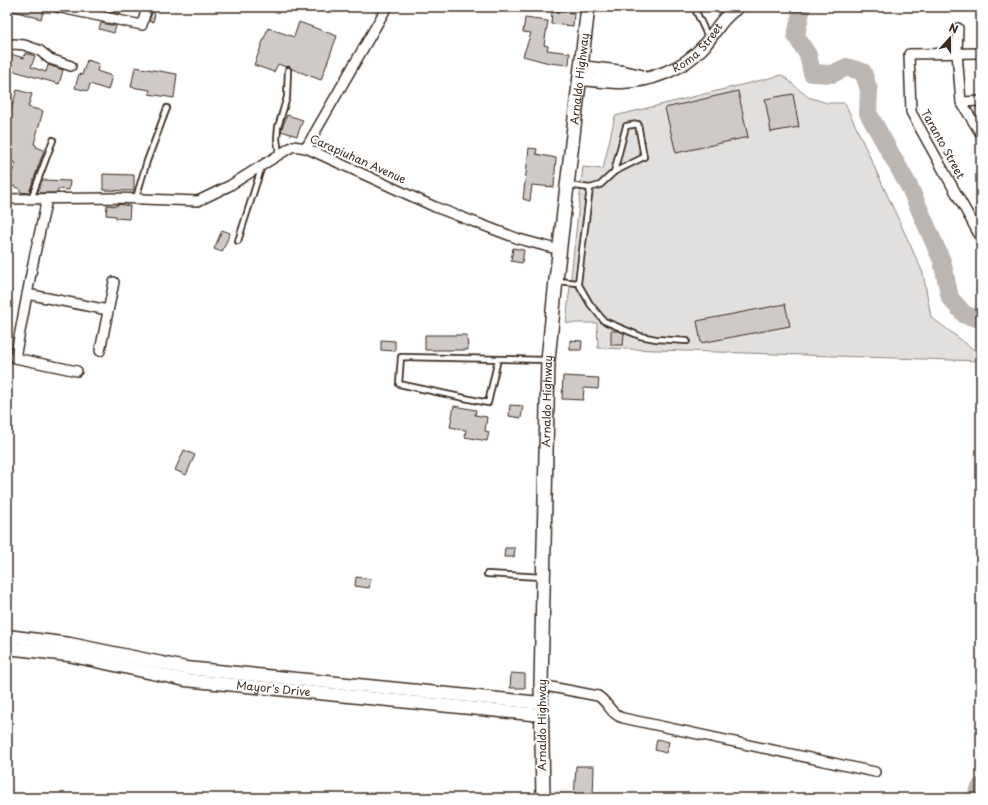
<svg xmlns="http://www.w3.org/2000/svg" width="988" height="805" font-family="'Playpen Sans',sans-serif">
<rect width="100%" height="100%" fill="#fff"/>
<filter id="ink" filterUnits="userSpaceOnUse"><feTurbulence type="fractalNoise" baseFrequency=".025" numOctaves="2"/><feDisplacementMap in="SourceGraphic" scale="8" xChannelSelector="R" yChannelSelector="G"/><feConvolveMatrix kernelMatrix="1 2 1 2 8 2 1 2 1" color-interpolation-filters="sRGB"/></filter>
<g filter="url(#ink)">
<polygon fill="#f1efee" points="550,790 562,790 610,798 551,798"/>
<polygon fill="#e2e0de" stroke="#8e857e" points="782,75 808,97 827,103 845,103 923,273 931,317 981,355 981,361 598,348 597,323 566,323 583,167 603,169 615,116"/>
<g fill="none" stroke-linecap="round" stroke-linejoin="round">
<g stroke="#bcb6b3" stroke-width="18">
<polyline points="802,7 796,36 808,55 812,73 832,74 847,67 863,72 869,90 868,113 910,188 942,261 950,298 965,315 981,319"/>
<polyline points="975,798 981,786"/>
</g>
</g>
<g fill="#cfcac7" stroke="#3b2a1e">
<polygon points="8,7 45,7 41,19 7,9"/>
<polygon points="106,7 123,7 121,14 105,11"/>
<polygon points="552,11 574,13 573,26 551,24"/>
<polygon points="152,12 155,14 153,22 149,21"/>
<polygon points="525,18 548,21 544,45 548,46 547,50 570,53 569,65 549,63 523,56 531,33 523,32"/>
<polygon points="299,22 337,36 321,80 292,69 289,66 286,67 278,64 274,72 254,65 268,28 294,37"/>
<polygon points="101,23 116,26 114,33 99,29"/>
<polygon points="7,53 24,58 25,53 35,56 31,67 46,72 48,65 63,70 59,84 7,69"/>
<polygon points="87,60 99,64 97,71 112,76 108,90 90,84 88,91 75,88 79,74 82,75"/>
<polygon points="135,67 177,74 174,98 149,94 150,90 131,87"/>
<polygon points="17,90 32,94 28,107 43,111 34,144 36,145 36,147 44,150 29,193 20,192 20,189 7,184 7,176 10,177 16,163 7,160 7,116 9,116"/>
<polygon points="738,91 748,137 676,153 665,108"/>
<polygon points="793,94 799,127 771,132 765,99"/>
<polygon points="287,115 303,120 297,136 281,131"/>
<polygon points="529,148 537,149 536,154 556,158 554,187 532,185 530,201 523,199"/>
<polygon points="103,174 134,175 134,191 103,190"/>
<polygon points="42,180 70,181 69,190 58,189 58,193 37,193"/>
<polygon points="117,204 130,206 129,219 116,218 116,216 106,215 107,205 117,206"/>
<polygon points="222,230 230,233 222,252 214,249"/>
<polygon points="513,248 524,250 522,263 511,261"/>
<polygon points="785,304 790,326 701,343 697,321"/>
<polygon points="611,331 619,331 624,333 623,345 611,345"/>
<polygon points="425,335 467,335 468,350 425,350"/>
<polygon points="381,340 395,341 395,351 381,350"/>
<polygon points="570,340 582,341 581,350 570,350"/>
<polygon points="563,376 599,378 598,389 584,388 583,400 562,399"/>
<polygon points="510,405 523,406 521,418 509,416"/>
<polygon points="454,406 476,410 475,415 487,417 485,431 489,432 487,441 465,437 466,430 450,427"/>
<polygon points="184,450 195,455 186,475 175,470"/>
<polygon points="505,548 515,548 514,557 504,557"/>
<polygon points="356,577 371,579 369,588 355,586"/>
<polygon points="511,673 525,674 525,688 510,688"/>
<polygon points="657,739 669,742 666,753 655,750"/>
<polygon points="576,766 594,766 593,798 574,798"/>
</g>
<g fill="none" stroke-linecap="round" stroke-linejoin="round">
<g stroke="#3b2a1e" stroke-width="8">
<g id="service">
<polyline points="694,7 708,37"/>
<polyline points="279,154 277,139 278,127 287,97 288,70"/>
<polyline points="568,185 590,188 600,185 614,172 644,157 638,124 626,126 614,172"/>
<polyline points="136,198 147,161 167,108"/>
<polyline points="31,199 53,140"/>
<polyline points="238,241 262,166"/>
<polyline points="557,281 578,283 590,188"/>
<polyline points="578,283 590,304 604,321 640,336 656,339 687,341"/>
<polyline points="498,359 488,403 399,384 401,357 547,360"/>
<polyline points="487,574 542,577"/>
</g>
</g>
<g stroke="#3b2a1e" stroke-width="12">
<g id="minor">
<polyline points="56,7 142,25 147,7"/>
<polyline points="958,28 957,53 961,102 981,134"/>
<polyline points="7,46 14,44 24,45 39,50 50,59 71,66"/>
<polyline points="981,53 909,54 911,112 981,238"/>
<polyline points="961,102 981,101"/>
<polyline points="306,148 387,7"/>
<polyline points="7,199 115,198 198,201 229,186 293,146 306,148 435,207 519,239 560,250"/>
<polyline points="47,199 34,258 15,358 77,371"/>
<polyline points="27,294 108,310"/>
<polyline points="100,351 114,282"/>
<path d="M541,685L598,696C608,702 611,715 623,718L875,772"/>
</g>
</g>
<g stroke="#3b2a1e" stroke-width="15">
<g id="tertiary">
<polyline points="581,67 623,72 641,76"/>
<path id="s1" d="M580,79C594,80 608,82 622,82C651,81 683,69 702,48C715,33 721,18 738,7"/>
<polyline points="7,636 70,644 186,668 541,703"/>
<path id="s2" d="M7,648L68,655L185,680L541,715"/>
</g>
</g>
<g stroke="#3b2a1e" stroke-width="16">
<g id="secondary">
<path id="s3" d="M543,798L541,685L548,360L556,280L588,7"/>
</g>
</g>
<use href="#service" stroke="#fff" stroke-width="4.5"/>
<use href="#minor" stroke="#fff" stroke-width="9"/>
<use href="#tertiary" stroke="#fff" stroke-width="12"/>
<use href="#secondary" stroke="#fff" stroke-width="13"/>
</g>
</g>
<g text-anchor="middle" stroke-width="4" stroke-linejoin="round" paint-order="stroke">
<g font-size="11" fill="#3b2a1e" stroke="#fff">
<text dy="4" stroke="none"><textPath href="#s1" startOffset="128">Roma Street</textPath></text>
<text dy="4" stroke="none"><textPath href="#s3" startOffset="721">Arnaldo Highway</textPath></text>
<text transform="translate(943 144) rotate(61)" y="4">Taranto Street</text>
<text transform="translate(358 159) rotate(24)" y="4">Carapiuhan Avenue</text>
<text dy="4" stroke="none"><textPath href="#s3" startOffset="397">Arnaldo Highway</textPath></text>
<text dy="4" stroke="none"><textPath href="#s2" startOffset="270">Mayor's Drive</textPath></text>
<text transform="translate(542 725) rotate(-90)" y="4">Arnaldo Highway</text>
</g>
</g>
<rect width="988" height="805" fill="none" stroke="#fff" stroke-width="24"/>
<rect x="12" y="12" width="964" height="781" fill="none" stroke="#3b2a1e" stroke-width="1.5" filter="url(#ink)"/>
<g transform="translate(950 38) rotate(21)" stroke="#ffffff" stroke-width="3" paint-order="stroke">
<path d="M0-3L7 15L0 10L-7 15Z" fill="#3b2a1e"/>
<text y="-6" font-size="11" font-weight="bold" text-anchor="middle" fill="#3b2a1e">N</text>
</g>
</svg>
